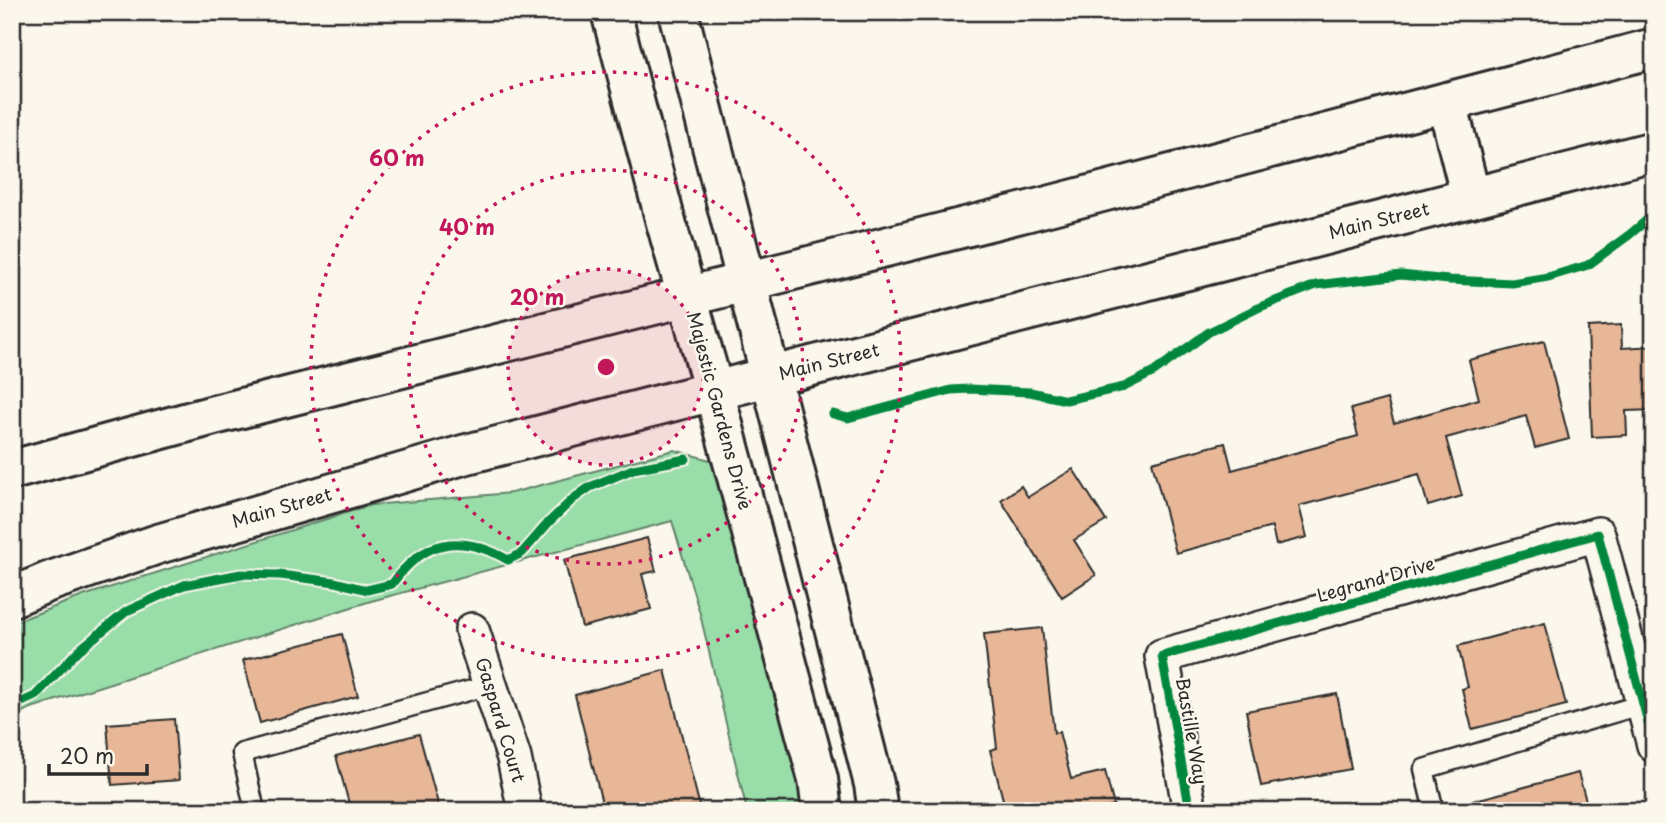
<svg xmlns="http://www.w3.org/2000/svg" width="1666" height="823" font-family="'Playpen Sans',sans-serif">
<rect width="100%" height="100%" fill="#fbf7ec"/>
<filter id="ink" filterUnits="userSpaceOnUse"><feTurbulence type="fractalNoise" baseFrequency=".0143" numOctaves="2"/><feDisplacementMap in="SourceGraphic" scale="14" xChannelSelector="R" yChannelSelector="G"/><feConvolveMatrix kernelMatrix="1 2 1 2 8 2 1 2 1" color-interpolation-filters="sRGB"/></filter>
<g filter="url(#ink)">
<polygon fill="#99dda9" stroke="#62846a" stroke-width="2" points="674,450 721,463 799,778 804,811 747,811 700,614 672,521 371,601 31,708 12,717 12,623 83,596 371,505 511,493"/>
<g fill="#e7b798" stroke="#2b2b2b" stroke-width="2">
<polygon points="1621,325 1622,348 1654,346 1654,410 1626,411 1627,435 1592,437 1588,327"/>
<polygon points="1544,341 1569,439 1535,448 1526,416 1446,438 1462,496 1428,506 1419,474 1299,506 1307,537 1276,545 1272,527 1176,553 1152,462 1225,443 1232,470 1358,436 1351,409 1387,399 1394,423 1479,399 1469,360"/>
<polygon points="1073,469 1106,521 1074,540 1096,575 1062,597 1001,500 1021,486 1028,497"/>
<polygon points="647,538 656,571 642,574 651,609 582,627 564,560"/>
<polygon points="1545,623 1566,705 1472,729 1462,689 1468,687 1458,646"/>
<polygon points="1042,628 1054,733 1059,732 1071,779 1105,771 1114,806 1096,811 1006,811 990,750 997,748 984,634"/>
<polygon points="342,634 358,696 260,723 243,660"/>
<polygon points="665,670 701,811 604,811 575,695"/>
<polygon points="1337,694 1351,769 1261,786 1246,711"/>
<polygon points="174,719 179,780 112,785 107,724"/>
<polygon points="419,734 440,811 351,811 336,756"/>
<polygon points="1578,773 1589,811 1469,811 1468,802"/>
</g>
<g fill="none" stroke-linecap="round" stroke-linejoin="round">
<g stroke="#2b2b2b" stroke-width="23">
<g id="lane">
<polyline points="255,811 242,753 490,685"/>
<polyline points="1434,811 1424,769 1643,704"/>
</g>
</g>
<g stroke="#2b2b2b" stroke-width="38">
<g id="street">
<polyline points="472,630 514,758 525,811"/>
<polyline points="1190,811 1162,656 1598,534 1654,745"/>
</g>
</g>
<g stroke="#2b2b2b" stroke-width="44">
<g id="secondary">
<polyline points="611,12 665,219 714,391 818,779 822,811"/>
<polyline points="678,12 874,784 878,811"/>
<polyline points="1447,102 1471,198"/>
<polyline points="12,470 214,415 1029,211 1654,48"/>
<polyline points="12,597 48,582 158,544 463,455 1654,151"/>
</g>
</g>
<use href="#lane" stroke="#fbf7ec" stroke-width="18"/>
<use href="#street" stroke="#fbf7ec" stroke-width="33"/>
<use href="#secondary" stroke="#fbf7ec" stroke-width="38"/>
<g stroke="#fbf7ec" stroke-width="13">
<g id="cycleway">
<polyline points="833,414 848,418 951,390 969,389 1030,392 1066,400 1124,387 1154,372 1209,332 1260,307 1316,285 1401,275 1449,280 1512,283 1548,277 1588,265 1629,235 1654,214"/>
<path d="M12,699L22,702L35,696L79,650L127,611L184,585L241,574L280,575L335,582L367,590L392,584C424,539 460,533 508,560L522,553L549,522L573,499L590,487L633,469L686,459"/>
<polyline points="1190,811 1162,656 1598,534 1654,745"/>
</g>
</g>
<use href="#cycleway" stroke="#00873e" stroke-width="9"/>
</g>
</g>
<circle cx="606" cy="367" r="98" fill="#c2185b" fill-opacity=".12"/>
<g fill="none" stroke="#c2185b" stroke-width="3.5" stroke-dasharray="3.5 7">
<circle cx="606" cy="367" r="98"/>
<circle cx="606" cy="367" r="197"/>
<circle cx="606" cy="367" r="295"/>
</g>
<g text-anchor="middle" stroke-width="5" stroke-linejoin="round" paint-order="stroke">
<g font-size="18" fill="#2b2b2b" stroke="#fbf7ec">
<text transform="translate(1379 221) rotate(-14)" y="6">Main Street</text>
<text transform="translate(829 362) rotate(-14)" y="6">Main Street</text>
<text transform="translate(719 411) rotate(75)" y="6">Majestic Gardens Drive</text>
<text transform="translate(282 508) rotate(-16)" y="6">Main Street</text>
<text transform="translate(1376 580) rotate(-16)" y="6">Legrand Drive</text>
<text transform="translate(500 720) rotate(73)" y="6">Gaspard Court</text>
<text transform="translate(1191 731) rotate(80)" y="6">Bastille Way</text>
</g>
</g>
<circle cx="606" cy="367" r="10" fill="#c2185b" stroke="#fbf7ec" stroke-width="3.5"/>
<g font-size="21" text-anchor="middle" font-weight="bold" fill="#c2185b" stroke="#fbf7ec" stroke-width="5" stroke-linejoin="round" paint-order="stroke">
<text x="397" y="166">60 m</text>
<text x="467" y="235">40 m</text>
<text x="537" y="305">20 m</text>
</g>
<rect width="1666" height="823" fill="none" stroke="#fbf7ec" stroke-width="42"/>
<rect x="21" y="21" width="1624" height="781" fill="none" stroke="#2b2b2b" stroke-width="2.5" filter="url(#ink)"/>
<path d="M49 764v10h98v-10" fill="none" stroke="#2b2b2b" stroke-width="3.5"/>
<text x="60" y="764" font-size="21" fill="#2b2b2b" stroke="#fbf7ec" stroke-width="5" paint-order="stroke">20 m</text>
</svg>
